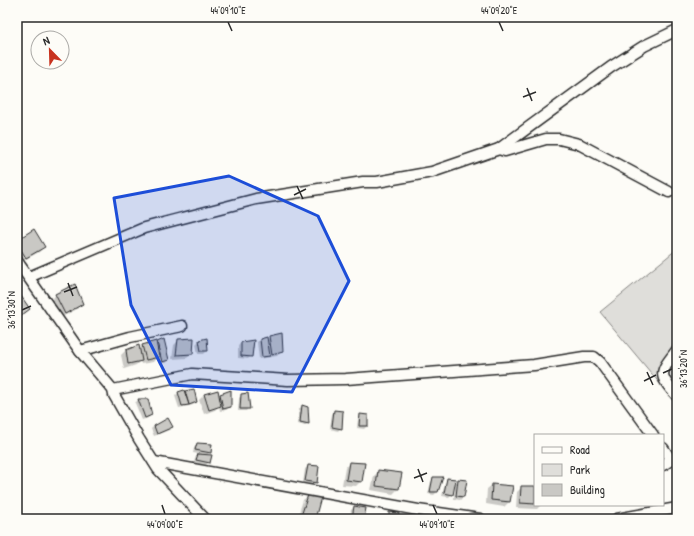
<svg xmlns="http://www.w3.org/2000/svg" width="694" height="536" font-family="'Patrick Hand',sans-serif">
<rect width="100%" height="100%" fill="#fdfcf7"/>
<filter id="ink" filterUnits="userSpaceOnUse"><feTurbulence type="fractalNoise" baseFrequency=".025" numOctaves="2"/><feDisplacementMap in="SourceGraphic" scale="8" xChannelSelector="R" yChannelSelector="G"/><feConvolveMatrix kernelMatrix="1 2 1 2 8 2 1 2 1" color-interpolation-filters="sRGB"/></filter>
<g filter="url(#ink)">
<polygon fill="#dfdeda" stroke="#858482" points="677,249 677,404 600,312"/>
<g fill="#0003">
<polygon points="17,241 44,247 39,252 21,262 17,256"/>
<polygon points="17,295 26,312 17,319"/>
<polygon points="56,295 81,304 77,309 60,318 51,300"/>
<polygon points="270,337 282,351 277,356 259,359 257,342 260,339 266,338 267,340"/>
<polygon points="206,339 207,351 204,354 198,354 196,344 199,341"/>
<polygon points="179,340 192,354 187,358 172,359 174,345"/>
<polygon points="158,343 168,360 165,363 159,364 157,357 153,362 141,364 140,361 136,365 124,369 121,355 126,350 139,350 142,346 155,345"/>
<polygon points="241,343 251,356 248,359 238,358 238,346"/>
<polygon points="193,390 196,402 193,405 179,408 175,396 178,393"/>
<polygon points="217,391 218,398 221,395 230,407 226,410 220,411 219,406 215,410 204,414 199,400 204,395"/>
<polygon points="242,395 249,408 246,411 238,411 239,398"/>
<polygon points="138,400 148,400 151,415 148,418 142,420 135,403"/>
<polygon points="302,406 308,423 305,426 298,424 299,409"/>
<polygon points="335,411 341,428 338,431 330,429 332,414"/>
<polygon points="360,415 367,426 364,429 357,428 358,418"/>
<polygon points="154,426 172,427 169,430 154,436 151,429"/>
<polygon points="198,444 210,452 207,455 209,462 206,465 194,463 195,458 199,454 193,453 194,448"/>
<polygon points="349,463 361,481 356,486 342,485 345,468"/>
<polygon points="308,466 316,482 313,485 303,483 305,469"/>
<polygon points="379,471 401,474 398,489 393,494 371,490 374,476"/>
<polygon points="434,478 438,491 434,495 428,494 431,482"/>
<polygon points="448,480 454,485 458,480 463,497 460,500 454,499 455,486 454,486 452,494 449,497 442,496 445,483"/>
<polygon points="492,485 512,487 509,502 504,507 486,504 487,489"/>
<polygon points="522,487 535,487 535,505 541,505 537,509 516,508 517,492"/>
<polygon points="308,496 314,519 297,519 303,500"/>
<polygon points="354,507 363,519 350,519 351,510"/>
<polygon points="390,513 397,519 387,519 387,516"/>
</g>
<g fill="#c9c8c4" stroke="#2b2b2b">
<polygon points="34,229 45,247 26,258 17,243 17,240"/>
<polygon points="75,284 83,304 65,314 55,294"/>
<polygon points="19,293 30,309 22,315 17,307 17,294"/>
<polygon points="282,333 283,352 272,355 269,336"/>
<polygon points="267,337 270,356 262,357 260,339"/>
<polygon points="194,338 193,354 176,355 178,339"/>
<polygon points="207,338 208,351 201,351 199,340"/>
<polygon points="164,339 169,360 162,362 157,342"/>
<polygon points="254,340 252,357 241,356 241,342"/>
<polygon points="156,341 159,357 146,360 142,345"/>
<polygon points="139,345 142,361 128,364 126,350"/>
<polygon points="194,389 197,402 189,405 185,391"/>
<polygon points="184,390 189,405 182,406 178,392"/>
<polygon points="218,390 221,406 209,410 204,394"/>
<polygon points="231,390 231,407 223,409 220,394"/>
<polygon points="248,393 250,409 240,409 241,394"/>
<polygon points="138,399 148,399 152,415 145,418"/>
<polygon points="302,405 308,407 309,424 300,422"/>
<polygon points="334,410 343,411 342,429 332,427"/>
<polygon points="360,414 368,415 368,426 359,426"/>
<polygon points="168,418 173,427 157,434 154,426"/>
<polygon points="197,443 212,444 211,453 195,450"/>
<polygon points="198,454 212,455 210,463 196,460"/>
<polygon points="349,462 365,463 362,482 346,480"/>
<polygon points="308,465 319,466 317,483 305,481"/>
<polygon points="378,470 402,473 399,489 376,486"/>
<polygon points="433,477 443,477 438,492 430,492"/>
<polygon points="447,478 456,479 453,495 444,493"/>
<polygon points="458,479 467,480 464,497 456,496"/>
<polygon points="492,484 513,486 510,502 491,500"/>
<polygon points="521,486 535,486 535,504 520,503"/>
<polygon points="308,495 321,497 315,519 300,519"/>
<polygon points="354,506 366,508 364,519 352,519"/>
<polygon points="389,512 399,513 398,519 389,519"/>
</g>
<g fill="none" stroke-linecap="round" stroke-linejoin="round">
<g stroke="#2b2b2b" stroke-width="13">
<g id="minor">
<polyline points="499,149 505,151 546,139 559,139 579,144 669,192"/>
<polyline points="17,261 80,351 113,390 114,395 139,439 158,469 205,519"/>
<polyline points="29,277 144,228 256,199 363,182 377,182 432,172 499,149 611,67 644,46 677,30"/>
<path d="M677,350C660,372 657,374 677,396"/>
<polyline points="80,351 130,337 182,326"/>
<polyline points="113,390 192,374 288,380 346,379 534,365 584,357 594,357 600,362 653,435"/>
<polyline points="663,448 671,460 663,465"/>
<polyline points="154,462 418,510 480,519"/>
<polyline points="617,519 677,508"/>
</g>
</g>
<use href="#minor" stroke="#fdfcf7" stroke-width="10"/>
</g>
</g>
<path fill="#1d4ed8" fill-opacity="0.2" stroke="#1d4ed8" stroke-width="3" stroke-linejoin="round" d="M229,176L318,216L349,281L292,392L171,385L131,305L114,198Z"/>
<path fill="none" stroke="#2b2b2b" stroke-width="1.5" d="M228,22L232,31M499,22L503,31M527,88L532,101M523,97L536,92M297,186L303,199M294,195L306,189M68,283L73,296M64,292L77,287M22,310L31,306M647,372L653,385M663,373L672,369M644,381L656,375M418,469L423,482M414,478L427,473M162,505L165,514M433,505L437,514"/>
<rect width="694" height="536" fill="none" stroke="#fdfcf7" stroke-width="44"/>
<rect x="534" y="434" width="130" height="72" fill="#fdfcf7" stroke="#a9a8a5"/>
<rect x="542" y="447" width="20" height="6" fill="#fdfcf7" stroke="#a9a8a5"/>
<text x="570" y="454" font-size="12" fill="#2b2b2b">Road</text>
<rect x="542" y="464" width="20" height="12" fill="#dfdeda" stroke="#a9a8a5"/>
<text x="570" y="474" font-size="12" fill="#2b2b2b">Park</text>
<rect x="542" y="484" width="20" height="12" fill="#c9c8c4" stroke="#a9a8a5"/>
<text x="570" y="494" font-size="12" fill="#2b2b2b">Building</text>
<g transform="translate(50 50) rotate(337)"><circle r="19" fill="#fdfcf7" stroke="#a9a8a5"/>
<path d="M0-3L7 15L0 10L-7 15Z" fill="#c8321e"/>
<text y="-6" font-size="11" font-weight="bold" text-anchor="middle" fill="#2b2b2b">N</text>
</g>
<rect x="22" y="22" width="650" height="492" fill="none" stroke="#2b2b2b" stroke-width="1.5"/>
<g font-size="10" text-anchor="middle" fill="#2b2b2b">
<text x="228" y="14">44°09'10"E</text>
<text x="499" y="14">44°09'20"E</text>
<text transform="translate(11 310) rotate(-90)" y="4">36°13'30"N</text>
<text transform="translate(683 369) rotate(-90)" y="4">36°13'20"N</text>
<text x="165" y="528">44°09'00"E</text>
<text x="437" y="528">44°09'10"E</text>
</g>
</svg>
